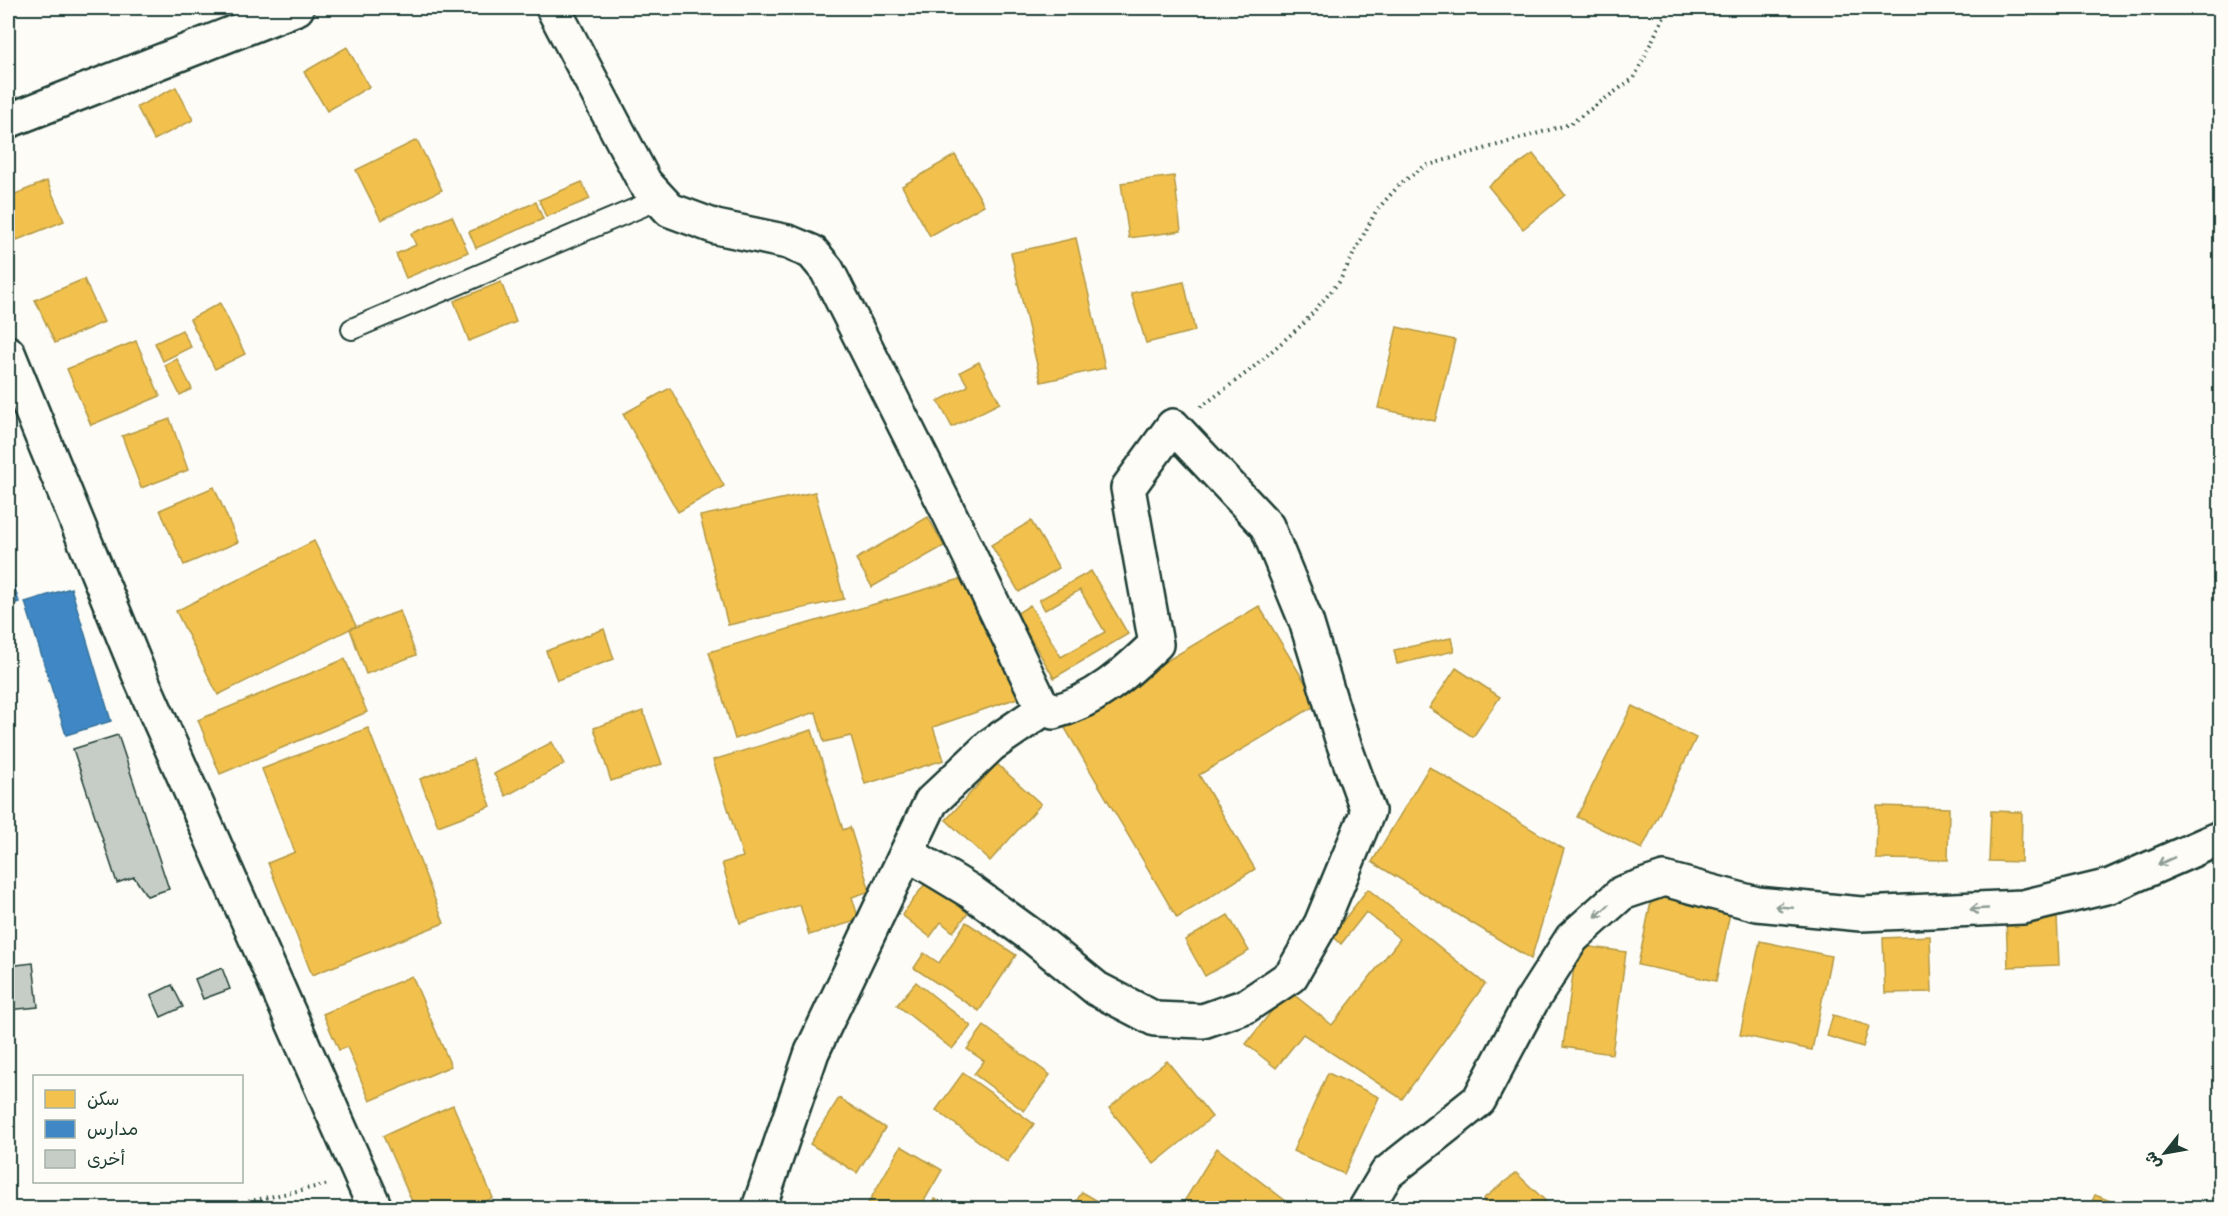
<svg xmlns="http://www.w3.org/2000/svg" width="2228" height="1216" font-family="Mali,'Playpen Sans Arabic',sans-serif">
<rect width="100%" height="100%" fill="#fdfcf7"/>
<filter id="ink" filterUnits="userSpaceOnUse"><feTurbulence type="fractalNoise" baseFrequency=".0167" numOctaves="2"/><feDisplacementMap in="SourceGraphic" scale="12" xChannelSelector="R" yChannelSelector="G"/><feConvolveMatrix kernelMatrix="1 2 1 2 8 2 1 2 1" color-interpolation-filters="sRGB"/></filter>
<g filter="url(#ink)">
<g fill="#f2c14e" stroke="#b39946" stroke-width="1.5">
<polygon points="347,47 369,87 327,111 304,72"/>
<polygon points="176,87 193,120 154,140 137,107"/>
<polygon points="417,140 442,190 381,220 356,170"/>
<polygon points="1533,154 1565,195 1523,229 1488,186"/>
<polygon points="955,155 984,205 930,236 902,186"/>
<polygon points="1174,176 1181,231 1129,238 1121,183"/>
<polygon points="47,181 64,221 17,240 8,216 8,197"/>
<polygon points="582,182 590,199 546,217 539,200"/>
<polygon points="536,202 543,219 476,248 469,232"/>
<polygon points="452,216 468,252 406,278 396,254 416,245 411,234"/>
<polygon points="1076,238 1105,368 1041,382 1011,253"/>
<polygon points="84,279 104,322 55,343 35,300"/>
<polygon points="501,282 516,322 469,341 454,301"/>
<polygon points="1184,282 1195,331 1146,343 1131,293"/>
<polygon points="220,303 245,354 215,369 190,319"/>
<polygon points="1397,327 1455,340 1435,421 1378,408"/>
<polygon points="182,330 191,347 163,361 155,343"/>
<polygon points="136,341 160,396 91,425 67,369"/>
<polygon points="177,359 192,389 180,395 165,365"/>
<polygon points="979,362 1000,403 952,427 938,401 968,386 960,372"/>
<polygon points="670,388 724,486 678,512 623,414"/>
<polygon points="170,419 188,470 141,488 122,436"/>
<polygon points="214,487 238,542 184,565 160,510"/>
<polygon points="815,492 844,599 728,625 700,516"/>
<polygon points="928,517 944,546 872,587 856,559"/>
<polygon points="1031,521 1059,568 1019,592 991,545"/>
<polygon points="314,541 356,626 218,695 176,611"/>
<polygon points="1091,571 1128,634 1054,678 1016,614 1030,605 1061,657 1105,632 1080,590 1045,610 1039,600"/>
<polygon points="971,576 1029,694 933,727 944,760 865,784 851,736 824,742 816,712 735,739 709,652"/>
<polygon points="1259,606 1318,704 1199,775 1255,869 1177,918 1062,723"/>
<polygon points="400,611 416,655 366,674 350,629"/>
<polygon points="604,629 614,659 557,680 546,651"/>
<polygon points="1451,638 1454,651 1397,664 1394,650"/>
<polygon points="345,659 367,712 220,774 198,720"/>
<polygon points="1456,668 1500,697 1473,737 1429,708"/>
<polygon points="1632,706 1696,738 1642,849 1577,817"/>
<polygon points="643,711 662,764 611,781 594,728"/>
<polygon points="368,728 444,923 312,975 268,863 295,852 262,769"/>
<polygon points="812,730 843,830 850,827 870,891 852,897 859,920 809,935 800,905 740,923 722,863 743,857 713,760"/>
<polygon points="552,742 564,764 506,796 494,774"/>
<polygon points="473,759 491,806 438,826 420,779"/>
<polygon points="997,764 1041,804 990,861 946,820"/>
<polygon points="1429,767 1564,849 1531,959 1372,862"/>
<polygon points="1877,806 1949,808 1948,860 1876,859"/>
<polygon points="1991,811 2022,812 2021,862 1989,861"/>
<polygon points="927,881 968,913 953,932 941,922 930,937 902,915"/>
<polygon points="1368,889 1485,984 1402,1099 1303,1034 1276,1068 1246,1044 1288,990 1332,1025 1400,939 1366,912 1341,944 1332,935"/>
<polygon points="1653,892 1731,908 1716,981 1638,965"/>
<polygon points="1228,915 1249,951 1205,976 1185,940"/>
<polygon points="2057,916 2059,965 2008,967 2006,918"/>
<polygon points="966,922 1016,955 979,1011 914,968 924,953 939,963"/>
<polygon points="1930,936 1932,992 1885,993 1883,938"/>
<polygon points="1760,941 1831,956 1812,1050 1740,1035"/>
<polygon points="1577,945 1626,952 1612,1054 1563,1047"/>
<polygon points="412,976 451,1066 370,1101 347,1047 339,1050 323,1014"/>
<polygon points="916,982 971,1026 952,1049 897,1005"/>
<polygon points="1833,1015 1869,1026 1863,1047 1827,1036"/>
<polygon points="984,1026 1050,1075 1024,1111 974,1074 984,1061 967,1049"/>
<polygon points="1167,1061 1212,1117 1154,1164 1109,1108"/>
<polygon points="963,1073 1034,1124 1007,1162 936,1110"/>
<polygon points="1328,1073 1379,1097 1344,1174 1293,1151"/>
<polygon points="839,1098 885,1128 857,1173 810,1144"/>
<polygon points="453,1105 493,1198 470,1208 415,1208 383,1136"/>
<polygon points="901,1146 942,1170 920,1208 868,1208 866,1207"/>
<polygon points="1217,1148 1295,1208 1180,1208"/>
<polygon points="1516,1173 1553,1208 1487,1208 1483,1199"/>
<polygon points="1082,1192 1110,1208 1072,1208"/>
<polygon points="2095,1195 2128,1208 2089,1208"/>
<polygon points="935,1199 951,1208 929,1208"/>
</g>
<g fill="#3f88c5" stroke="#35729a" stroke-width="1.5">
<polygon points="8,566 19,602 8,606"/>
<polygon points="71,588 111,721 66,735 25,602"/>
</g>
<g fill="#c6cdc7" stroke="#1f3d34" stroke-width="1.5">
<polygon points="118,735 169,889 147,896 134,877 117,883 73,749"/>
<polygon points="33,963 38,1007 8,1010 8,966"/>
<polygon points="222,968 230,989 203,999 195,979"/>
<polygon points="172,985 183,1007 161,1017 151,995"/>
</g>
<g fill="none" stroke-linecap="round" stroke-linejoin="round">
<g stroke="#1f3d34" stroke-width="24">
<polyline id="service" points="352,329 659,199"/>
</g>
<g stroke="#1f3d34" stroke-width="38">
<g id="minor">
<path d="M553,8L645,183L670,210L716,227L788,242L812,252L827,270L952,519L1040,702L1053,712C1094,702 1126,673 1156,644L1128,488L1173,426L1267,526L1306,621L1342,739L1368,811L1321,924L1291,976L1246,1006L1203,1021L1155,1019L1097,989L1032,936L970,891L907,853"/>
<polyline points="8,121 297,8"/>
<polyline points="759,1208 812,1052 931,802 991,745 1045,708"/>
<polyline points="1366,1208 1387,1173 1479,1100 1531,1002 1572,938 1622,893 1664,879 1757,904 1861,914 2023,907 2110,886 2220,838"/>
</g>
</g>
<g stroke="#1f3d34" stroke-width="38">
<polyline id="tertiary" points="8,353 139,674 375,1208"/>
</g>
<g stroke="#1f3d34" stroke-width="4" stroke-dasharray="1.5 4.5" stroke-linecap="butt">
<polyline points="1201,407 1249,371 1304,323 1339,282 1376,211 1401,183 1425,166 1570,124 1634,78 1668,8"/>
<polyline points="219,1208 329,1184"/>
</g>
<use href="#service" stroke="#fdfcf7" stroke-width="20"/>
<use href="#minor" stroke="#fdfcf7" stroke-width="33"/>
<use href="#tertiary" stroke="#fdfcf7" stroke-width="33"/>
</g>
<defs><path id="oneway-shaft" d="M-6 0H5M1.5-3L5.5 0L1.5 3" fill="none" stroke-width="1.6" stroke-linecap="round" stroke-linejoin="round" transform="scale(1.5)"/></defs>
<g stroke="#8e9c96">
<use href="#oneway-shaft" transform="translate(2166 861) rotate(156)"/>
<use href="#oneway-shaft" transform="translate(1784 907) rotate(-175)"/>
<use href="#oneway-shaft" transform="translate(1979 909) rotate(177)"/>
<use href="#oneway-shaft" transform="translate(1602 911) rotate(138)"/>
</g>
</g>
<rect width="2228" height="1216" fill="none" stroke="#fdfcf7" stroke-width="30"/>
<rect x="15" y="15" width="2198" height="1186" fill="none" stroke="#1f3d34" stroke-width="2" filter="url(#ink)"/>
<rect x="33" y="1075" width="210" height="108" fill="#fdfcf7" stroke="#a4b0a9" stroke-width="1.5"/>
<rect x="45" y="1090" width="30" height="18" fill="#f2c14e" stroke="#a4b0a9" stroke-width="1.5"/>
<text x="87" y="1105" font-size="18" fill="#1f3d34">سكن</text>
<rect x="45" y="1120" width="30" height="18" fill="#3f88c5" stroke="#a4b0a9" stroke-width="1.5"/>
<text x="87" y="1135" font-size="18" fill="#1f3d34">مدارس</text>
<rect x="45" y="1150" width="30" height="18" fill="#c6cdc7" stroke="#a4b0a9" stroke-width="1.5"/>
<text x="87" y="1165" font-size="18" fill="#1f3d34">أخرى</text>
<g transform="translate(2165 1153) rotate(239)" stroke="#fdfcf7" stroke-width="4.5" paint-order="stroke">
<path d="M0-4.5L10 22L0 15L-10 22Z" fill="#1f3d34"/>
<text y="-9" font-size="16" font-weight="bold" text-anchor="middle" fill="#1f3d34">ش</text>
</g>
</svg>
